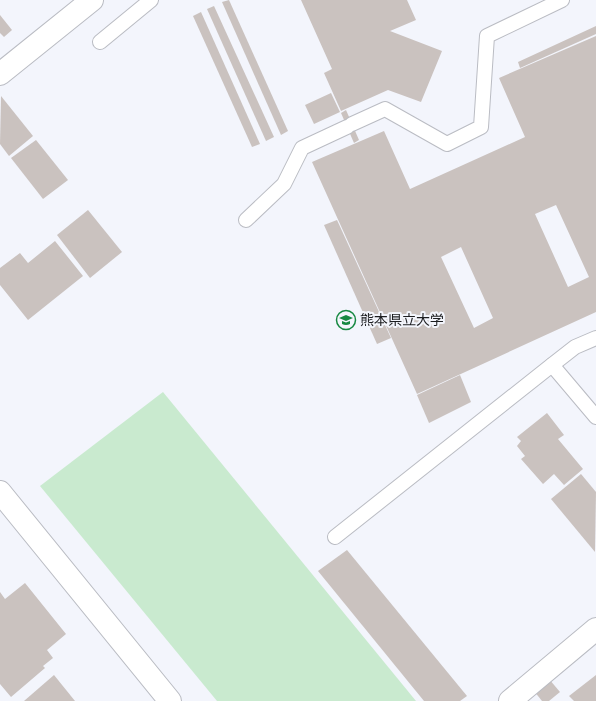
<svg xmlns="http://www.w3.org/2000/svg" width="596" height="701" font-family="Roboto,'Noto Sans JP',sans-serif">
<rect width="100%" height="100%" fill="#f3f5fc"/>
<polygon fill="#c9eacf" points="163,392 416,701 217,701 40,486"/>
<g fill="#cac2bf" fill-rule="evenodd">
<polygon points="229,0 288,131 281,135 222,2"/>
<polygon points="301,0 407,0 416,20 390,31 442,51 421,102 388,90 341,111 324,73 332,69"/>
<polygon points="214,6 274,137 266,141 207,9"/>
<polygon points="201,12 260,144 252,147 193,16"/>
<polygon points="0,15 12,30 4,37 0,33"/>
<polygon points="596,26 596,34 520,68 518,62"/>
<path d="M596,36V312L417,394L312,162L384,131L410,189L525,137L499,78ZM556,205L589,277L568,287L535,214ZM461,247L493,318L474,328L441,257Z"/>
<polygon points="331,93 340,112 314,124 305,105"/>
<polygon points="1,96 33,136 9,156 0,144"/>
<polygon points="346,110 359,140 354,143 341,113"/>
<polygon points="36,140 68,180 43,199 11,158"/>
<polygon points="88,210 122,252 90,278 57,235"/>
<polygon points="337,220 391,338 377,344 324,225"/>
<polygon points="55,241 83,276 28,320 0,285 0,268 20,253 28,263"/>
<polygon points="460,375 471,402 429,423 417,395"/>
<polygon points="547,413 564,435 558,439 583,469 564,485 554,474 543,484 521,459 525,456 517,446 521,441 517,437"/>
<polygon points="581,474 596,492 595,552 551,499"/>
<polygon points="347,550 467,696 460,701 424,701 318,571"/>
<polygon points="25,583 66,634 47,650 53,658 43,666 45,668 11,697 0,684 0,592 5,599"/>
<polygon points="54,675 75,701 24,701"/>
<polygon points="596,675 596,701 574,701 569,696"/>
<polygon points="549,679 560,692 549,701 542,701 534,691"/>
</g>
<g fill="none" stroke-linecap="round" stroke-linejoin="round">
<g stroke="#babcc3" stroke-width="16">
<g id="lane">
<polyline points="100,42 151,0"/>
<polyline points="352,124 385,109 447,144 481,127 487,36 562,0"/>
<polyline points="246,220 284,184 302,148 347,127"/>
<polyline points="552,365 596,417"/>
<polyline points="335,537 552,365 575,347 596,338"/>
</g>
</g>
<g stroke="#babcc3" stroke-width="24">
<g id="street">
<polyline points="0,74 92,0"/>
<polyline points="0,492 170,701"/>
<polyline points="510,701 596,629"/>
</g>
</g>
<use href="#lane" stroke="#fff" stroke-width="14"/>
<use href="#street" stroke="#fff" stroke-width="22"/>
</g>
<defs>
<g id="school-ring" transform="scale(1)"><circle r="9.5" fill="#f3f5fc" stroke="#168841" stroke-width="1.5"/><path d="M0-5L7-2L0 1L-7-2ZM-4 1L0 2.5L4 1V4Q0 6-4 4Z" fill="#168841"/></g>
</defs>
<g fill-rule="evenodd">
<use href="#school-ring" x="346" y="320"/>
</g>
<g text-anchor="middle" stroke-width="4" stroke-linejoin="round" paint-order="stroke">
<g font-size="14" fill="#1c1d20" stroke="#f3f5fc" text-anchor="start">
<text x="360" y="325">熊本県立大学</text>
</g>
</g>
</svg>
